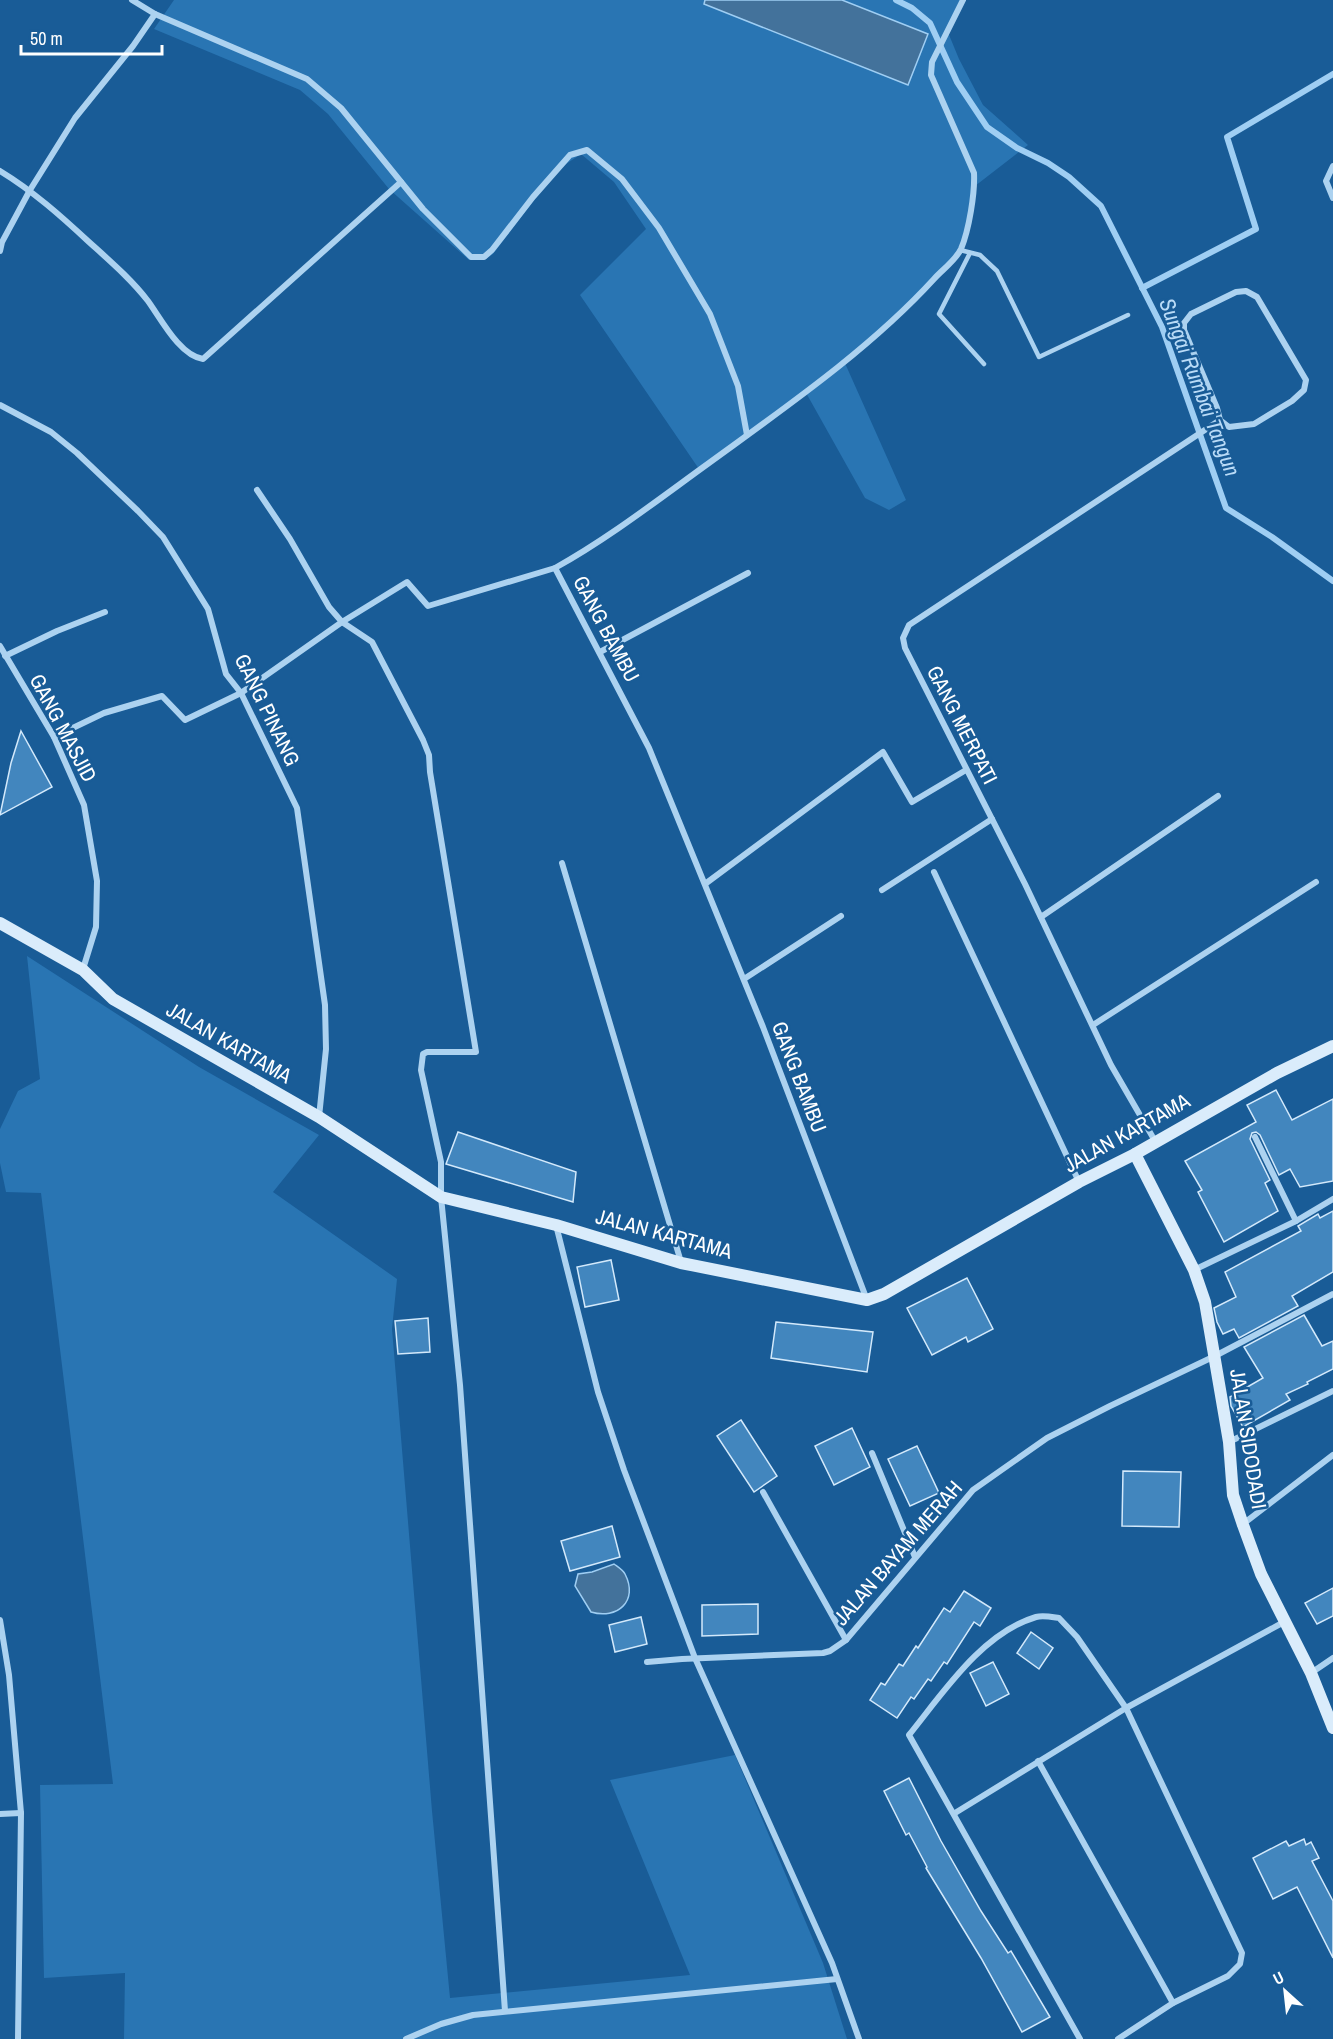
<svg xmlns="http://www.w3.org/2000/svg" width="1333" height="2039" font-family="'Archivo Narrow',sans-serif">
<rect width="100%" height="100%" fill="#195c97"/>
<g fill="#2975b3">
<polygon points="174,0 963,0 947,30 959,59 983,105 1028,145 975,186 960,250 915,300 844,361 906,500 889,510 865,498 805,391 699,469 580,295 646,229 614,182 581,154 557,170 493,254 484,260 469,260 389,189 328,114 300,90 154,29"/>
<polygon points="27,956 199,1067 319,1135 273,1192 397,1279 392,1329 432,1811 450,1998 690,1975 610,1780 735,1755 823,1963 847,2039 124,2039 125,1973 44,1978 40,1785 113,1784 41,1193 6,1192 0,1163 0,1129 18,1091 40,1079"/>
</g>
<g fill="#43729b" stroke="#9fcef3" stroke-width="1.5">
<polygon points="705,0 842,0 928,34 908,85 704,4"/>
<path d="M614,1564C618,1567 623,1570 625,1574C639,1601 617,1620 591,1612L575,1586L578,1574L592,1572Z"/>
</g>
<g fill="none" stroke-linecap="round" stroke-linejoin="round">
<g stroke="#9fcef3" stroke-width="6">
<polyline points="896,0 912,8 930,23 957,82 987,127 1017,148 1048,163 1069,177 1101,206 1162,327 1226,508 1272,537 1333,581"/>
<polyline points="1142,288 1256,229 1227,137 1333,74"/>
</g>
</g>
<g fill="#4286be" stroke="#d3e9fb" stroke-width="1.5">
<polygon points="21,731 52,787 0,815 11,763"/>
<polygon points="1276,1090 1292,1120 1333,1099 1333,1181 1300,1187 1290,1169 1279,1175 1260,1135 1256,1132 1252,1133 1250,1139 1270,1180 1265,1183 1278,1211 1224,1242 1198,1192 1202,1190 1185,1161 1256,1122 1247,1105"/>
<polygon points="458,1132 576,1172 573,1202 446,1164"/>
<polygon points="1333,1211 1333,1272 1292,1296 1298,1306 1239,1338 1234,1329 1223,1334 1217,1322 1214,1308 1236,1297 1225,1272 1301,1231 1298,1226 1318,1214 1320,1218"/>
<polygon points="611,1260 619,1300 585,1307 577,1267"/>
<polygon points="967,1278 993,1329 968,1342 966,1337 932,1355 907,1308"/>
<polygon points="1304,1315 1322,1346 1333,1341 1333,1369 1307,1382 1308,1384 1286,1394 1290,1400 1243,1427 1231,1406 1230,1397 1263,1378 1244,1347"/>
<polygon points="428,1318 430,1352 398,1354 395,1321"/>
<polygon points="776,1322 873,1332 867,1372 771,1358"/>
<polygon points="741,1420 777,1476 754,1492 717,1436"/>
<polygon points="852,1428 870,1467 834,1485 815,1446"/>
<polygon points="917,1446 939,1493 910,1506 888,1459"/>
<polygon points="1123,1471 1181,1472 1179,1527 1122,1526"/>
<polygon points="612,1526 620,1557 570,1571 561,1541"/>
<polygon points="1333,1588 1333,1616 1317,1624 1305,1603"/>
<polygon points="964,1591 991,1608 980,1626 974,1622 947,1664 944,1662 931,1681 928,1679 914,1699 911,1697 897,1718 870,1700 881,1683 885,1685 899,1664 903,1666 916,1646 918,1648 944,1608 950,1612"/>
<polygon points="758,1604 758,1634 702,1636 702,1605"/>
<polygon points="641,1617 647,1644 615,1652 609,1625"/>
<polygon points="1031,1632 1053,1648 1039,1669 1017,1653"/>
<polygon points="993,1662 1009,1694 986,1706 970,1673"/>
<polygon points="909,1778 941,1841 981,1911 1008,1953 1011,1951 1050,2017 1022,2032 981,1958 926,1868 927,1867 909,1833 906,1835 884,1791"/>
<polygon points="1304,1839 1306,1845 1311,1842 1319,1858 1312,1861 1333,1901 1333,1958 1297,1887 1273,1899 1253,1858 1286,1841 1289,1846"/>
</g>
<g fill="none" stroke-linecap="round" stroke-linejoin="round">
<g stroke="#acd2f0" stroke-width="4.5">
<polyline points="960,250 980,255 997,271 1039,357 1128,315"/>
<polyline points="970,253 939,314 984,364"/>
</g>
<g stroke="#acd2f0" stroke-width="6">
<polyline points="132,0 155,14"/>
<polyline points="1333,166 1326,181 1333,198"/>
<path d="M0,171C33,191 61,216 89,242C110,261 131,279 148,301C161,319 180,356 203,359L401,182"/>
<polyline points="0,251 2,242 30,190 75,118 133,46 155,14 307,79 341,108 423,209 471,257 484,257 492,250 533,197 570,155 587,150 622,179 659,228 710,314 738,386 747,435"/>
<polyline points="0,405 51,432 77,453 138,511 163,537 208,609 226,674 241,693 297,808 325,1005 326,1049 319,1117"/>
<polyline points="257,490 290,539 329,607 342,622 372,642 423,740 429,755 430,772 476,1052 427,1052 423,1054 421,1070 441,1162 441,1197 460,1385 505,2011"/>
<polyline points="0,646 54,737 84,805 97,881 96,927 83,969"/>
<polyline points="600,652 748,573"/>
<polyline points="5,656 57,631 105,612"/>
<polyline points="54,737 104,713 162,696 185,720 241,693 342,622 407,582 428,606 555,568"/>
<polyline points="562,863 681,1262"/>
<polyline points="934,872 1079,1182"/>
<polyline points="705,884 883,752 912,802 966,770"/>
<polyline points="882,890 992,819"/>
<polyline points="1041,917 1218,796"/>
<polyline points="744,979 841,916"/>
<polyline points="1093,1025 1316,882"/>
<polyline points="1255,1137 1296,1221"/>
<polyline points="1155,1141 1111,1065 1025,884 905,648 903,638 909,625 1220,420 1217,408 1184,330 1184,323 1191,314 1236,292 1246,291 1257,297 1306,380 1304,390 1292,401 1254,424 1229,427 1220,420"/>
<polyline points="556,1225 598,1392 624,1470 695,1658 832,1963 859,2039"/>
<polyline points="1194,1270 1296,1221 1333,1199"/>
<path d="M867,1300L763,1027L649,748L555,568C609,538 659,499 709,463C786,407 870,349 934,279C942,270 956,260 961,249C969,230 975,193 974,173L931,75L932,62L963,0"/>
<polyline points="1229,1442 1333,1391"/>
<polyline points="872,1453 915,1557"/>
<polyline points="763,1492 846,1640"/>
<polyline points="1243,1524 1333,1455"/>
<polyline points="0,1620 9,1675 21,1813 18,2039"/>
<polyline points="647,1662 682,1659 823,1653 830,1651 846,1640 973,1490 1047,1438 1110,1406 1215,1356 1333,1294"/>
<polyline points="1311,1673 1333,1658"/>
<polyline points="1038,1761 1173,2003"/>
<polyline points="955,1813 1126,1708 1284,1622"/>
<polyline points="0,1814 21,1813"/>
<polyline points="406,2039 441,2024 473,2015 837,1979"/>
<path d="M1080,2039L909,1735C943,1693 982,1633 1036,1617C1043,1615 1052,1617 1059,1618L1077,1637L1126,1708L1242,1953L1240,1964L1228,1976L1173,2003L1118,2039"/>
</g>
<g stroke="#daecfb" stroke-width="12">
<polyline points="0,923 83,970 113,999 319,1117 441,1197 556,1225 681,1263 867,1300 884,1294 1079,1182 1135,1154 1277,1073 1333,1046"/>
<polyline points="1135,1154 1194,1270 1205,1302 1229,1442 1233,1495 1243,1525 1261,1574 1311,1673 1333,1728"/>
</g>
</g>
<g text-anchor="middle" stroke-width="5" stroke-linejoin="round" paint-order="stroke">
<g font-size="21" fill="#fff" stroke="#195c97">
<text transform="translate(606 629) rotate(62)" y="7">GANG BAMBU</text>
<text transform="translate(267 710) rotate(64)" y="7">GANG PINANG</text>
<text transform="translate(962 725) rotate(63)" y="7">GANG MERPATI</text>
<text transform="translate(63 728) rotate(62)" y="7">GANG MASJID</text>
<text transform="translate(229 1043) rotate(30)" y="7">JALAN KARTAMA</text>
<text transform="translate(799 1077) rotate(69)" y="7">GANG BAMBU</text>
<text transform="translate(1127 1133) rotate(-29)" y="7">JALAN KARTAMA</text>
<text transform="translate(664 1234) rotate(15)" y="7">JALAN KARTAMA</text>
<text transform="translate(1248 1439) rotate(81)" y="7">JALAN SIDODADI</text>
<text transform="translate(898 1553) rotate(-49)" y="7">JALAN BAYAM MERAH</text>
</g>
<g font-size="22" font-style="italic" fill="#b9dbf7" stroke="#195c97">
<text transform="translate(1200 387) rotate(69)" y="8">Sungai Rumbai Tangun</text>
</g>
</g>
<g transform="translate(1285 1991) rotate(333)" stroke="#195c97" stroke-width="4.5" paint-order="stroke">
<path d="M0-4.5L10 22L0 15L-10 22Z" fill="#ffffff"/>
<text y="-9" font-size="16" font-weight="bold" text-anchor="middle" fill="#ffffff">U</text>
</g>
<path d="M21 45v9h141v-9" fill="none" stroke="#ffffff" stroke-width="3"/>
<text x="30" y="45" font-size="18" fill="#ffffff" stroke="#195c97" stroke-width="4.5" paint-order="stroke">50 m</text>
</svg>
